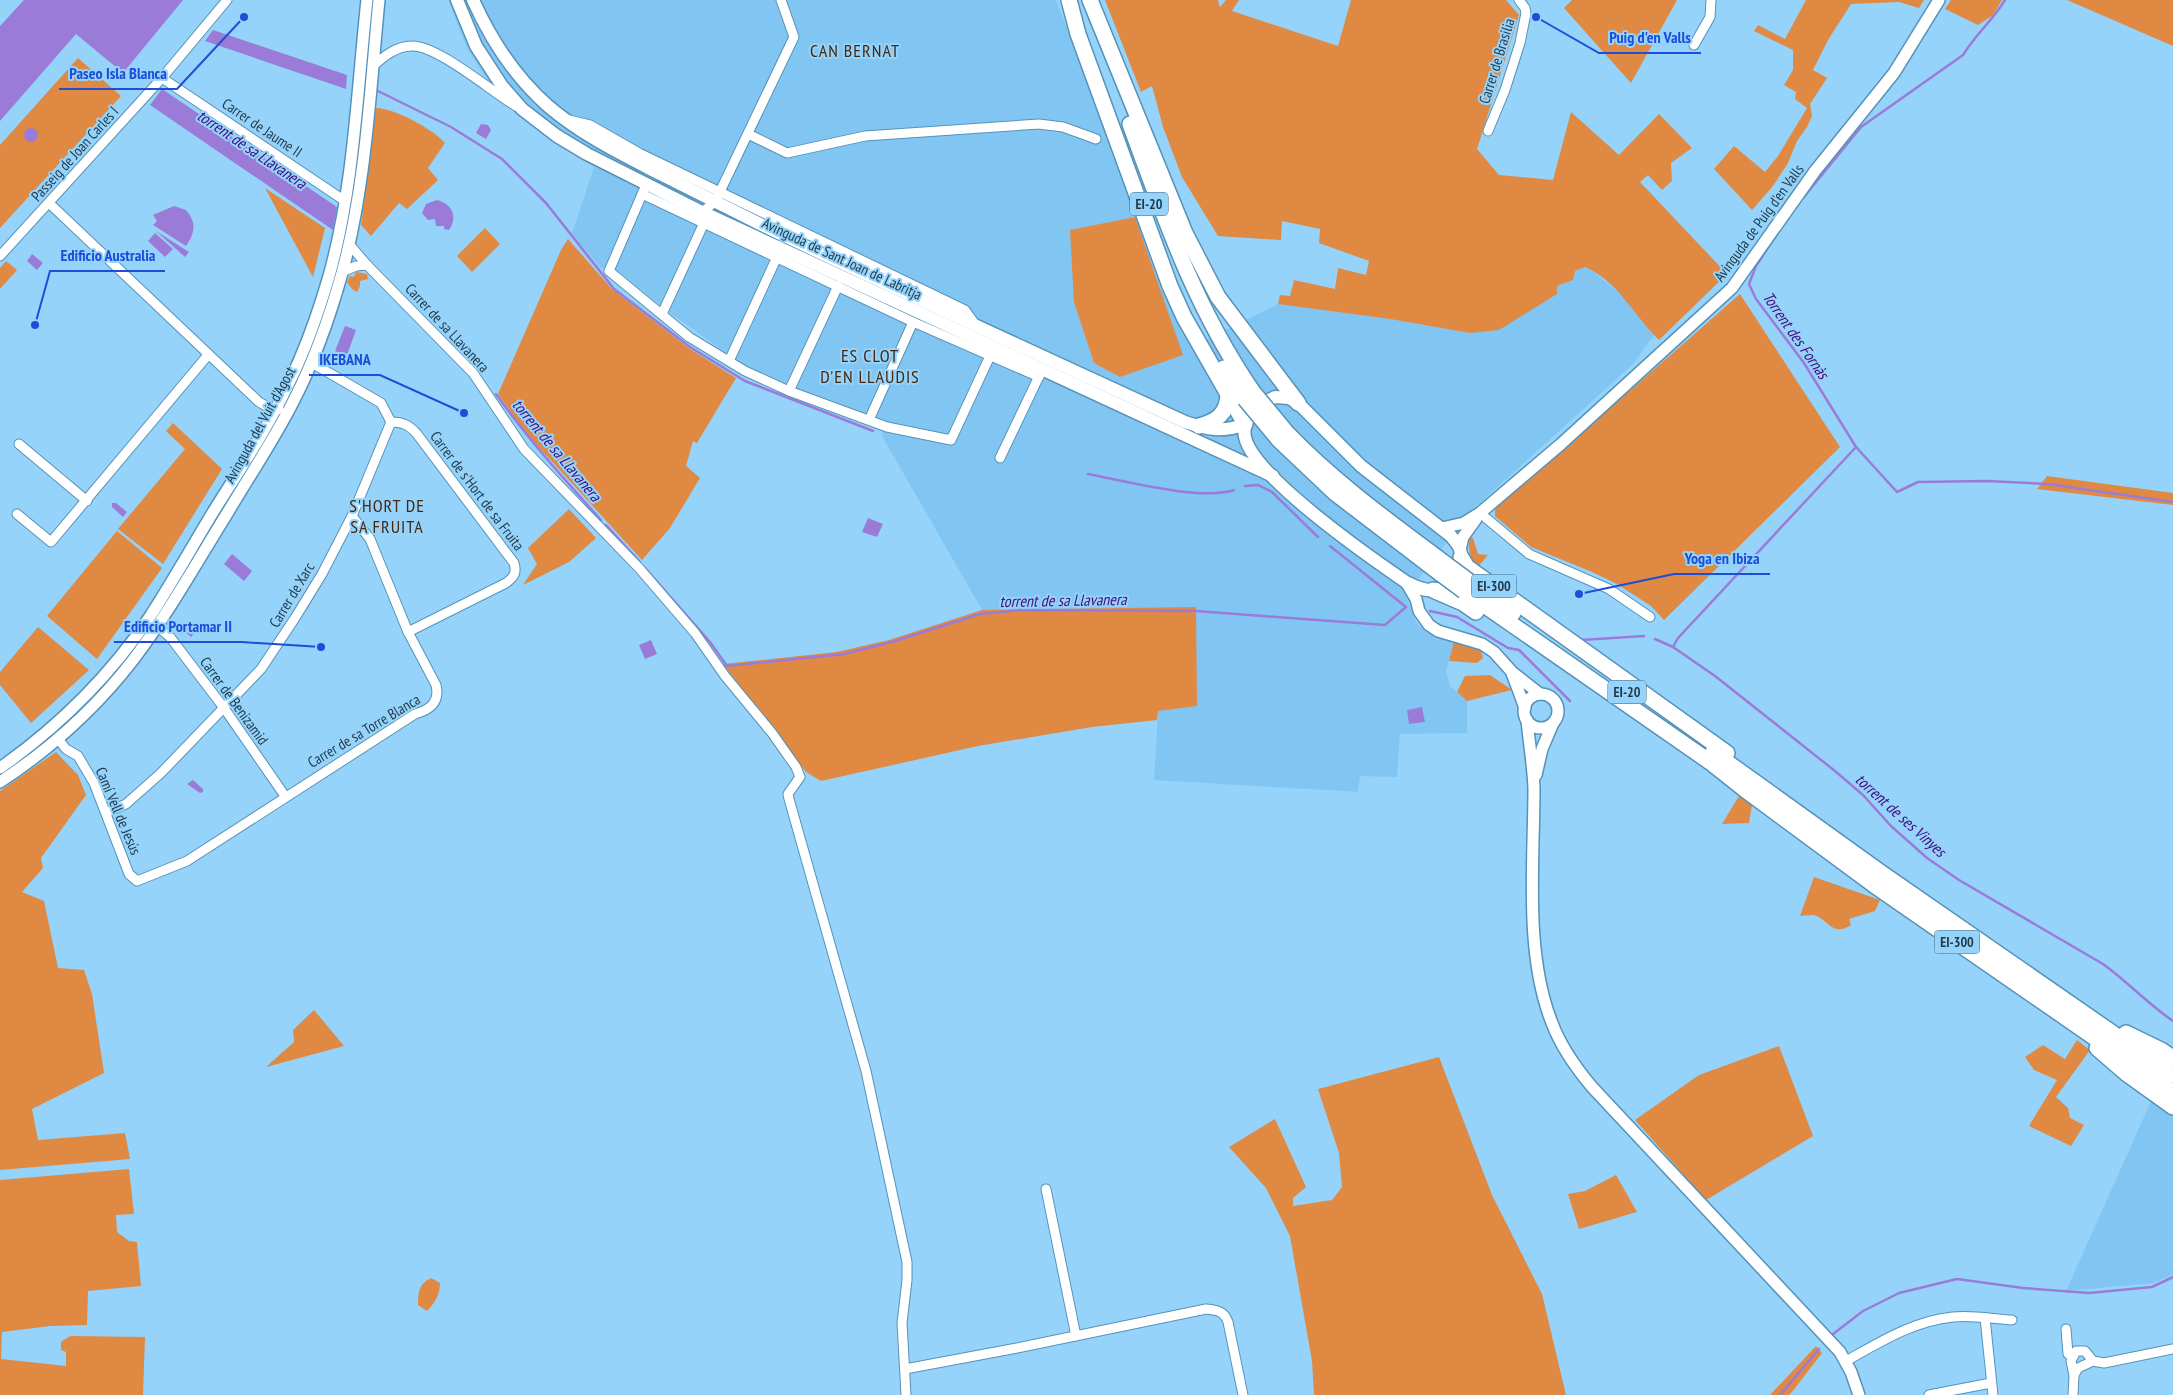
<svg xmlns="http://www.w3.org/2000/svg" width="2173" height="1395" font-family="'PT Sans Narrow',sans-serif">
<rect width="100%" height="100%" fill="#95d3fb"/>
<g fill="#81c6f3">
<polygon points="448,0 1056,0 1091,90 1161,283 1191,347 1278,304 1390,319 1470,333 1557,286 1573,280 1575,271 1585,267 1593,271 1630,302 1654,335 1633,364 1470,512 1406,595 1416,622 1425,631 1454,642 1446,671 1450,686 1467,701 1467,733 1400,734 1397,777 1360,776 1358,792 1154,780 1158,711 1196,608 982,610 882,436 885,420 788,386 749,369 670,313 616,269 601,268 572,234 594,167 514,112 484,75 466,46"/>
<polygon points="2153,1097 2173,1111 2173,1274 2154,1283 2066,1291"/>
</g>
<g fill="#df8942">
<path d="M1105,0H1218L1220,7L1226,0H1239L1232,11L1338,46L1351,0H1506L1519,15L1477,149L1499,175L1553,180L1571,112L1619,155L1659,114L1692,148L1671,163L1672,181L1662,190L1648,175L1640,182L1727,274L1659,340C1635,317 1618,281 1585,267L1575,271L1573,280L1557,286V294L1499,330L1470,333L1390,319L1278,304L1280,295L1290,296L1294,280L1335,289L1338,268L1366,275L1369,261L1319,243L1320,229L1282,221L1281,240L1218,236L1182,177L1163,127L1152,86L1141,92Z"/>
<polygon points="1572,0 1677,0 1631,83 1564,8"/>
<polygon points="1806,0 1924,0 1919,8 1899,2 1851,4 1828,40 1813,70 1827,78 1810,104 1812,116 1807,127 1797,141 1788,163 1773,186 1752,210 1714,169 1734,146 1765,172 1778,156 1807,108 1795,99 1796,92 1784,85 1793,70 1793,50 1754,31 1758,25 1785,39"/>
<polygon points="1951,0 2002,0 1993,15 1978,25 1945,9"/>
<polygon points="2067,0 2173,0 2173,46"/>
<polygon points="78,58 121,96 0,228 0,145"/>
<path d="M376,108C394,108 433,129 445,143L428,168L438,180L407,209L399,203L371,236L361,225Z"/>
<polygon points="265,188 325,228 313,277"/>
<polygon points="1135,217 1183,355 1120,377 1094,363 1074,302 1070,230"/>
<polygon points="485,228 500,244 472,272 457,256"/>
<polygon points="568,239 612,289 690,349 736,378 697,443 693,441 686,466 700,478 670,528 642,560 526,433 498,394 561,250"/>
<polygon points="6,261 17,270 0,289 0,268"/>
<polygon points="356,272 367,274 368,279 360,281 360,286 357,292 352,289 347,282 350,276 354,277"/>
<polygon points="1740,294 1840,447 1664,620 1651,606 1617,584 1592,572 1531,547 1495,516 1495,509"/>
<polygon points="173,423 222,469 163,564 118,529 185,449 166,431"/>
<polygon points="2047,476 2173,493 2173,505 2037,489"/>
<polygon points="569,509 596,538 569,562 523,585 537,564 528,548"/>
<polygon points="117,531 162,568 97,659 47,616"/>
<path d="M1470,537L1473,538L1478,554L1488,555L1478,567C1470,560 1467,547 1470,537Z"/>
<polygon points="1196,607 1197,706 1158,711 1157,720 1092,727 978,746 821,781 806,772 723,664 837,652 889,640 982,610"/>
<polygon points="38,627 89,670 31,723 0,685 0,672"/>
<polygon points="1454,642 1481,651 1483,658 1477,663 1449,661"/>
<polygon points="1490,675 1512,690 1467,701 1457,692 1465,676"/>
<polygon points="56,752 78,775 86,795 41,858 43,868 22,892 44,901 58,968 84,970 92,994 104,1073 32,1109 38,1140 125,1133 130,1159 0,1170 0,791"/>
<polygon points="1739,796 1752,805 1749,823 1722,824"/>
<path d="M1814,877L1880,900L1875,911L1849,919L1851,925C1834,936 1830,923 1817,916C1812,914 1805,916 1800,916Z"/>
<polygon points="314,1010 344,1046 266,1067 294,1042 293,1030"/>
<polygon points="2077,1040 2090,1050 2056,1097 2068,1108 2070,1118 2084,1125 2071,1146 2029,1126 2057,1080 2034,1070 2025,1057 2043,1045 2065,1059"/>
<polygon points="1779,1046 1813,1136 1706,1200 1635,1120 1699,1075"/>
<polygon points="1439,1057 1492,1195 1542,1294 1566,1395 1314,1395 1312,1361 1290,1236 1266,1188 1229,1147 1275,1119 1306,1187 1293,1198 1293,1206 1332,1200 1342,1187 1339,1153 1318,1089"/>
<polygon points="129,1169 134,1214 116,1215 117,1232 129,1241 137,1242 141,1286 88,1291 87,1325 50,1326 2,1332 1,1359 66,1366 66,1352 61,1350 61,1342 70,1336 145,1337 143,1395 0,1395 0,1180"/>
<polygon points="1616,1175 1637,1212 1579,1229 1568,1194 1585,1191"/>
<path d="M431,1278L440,1283C440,1294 435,1303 427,1311L418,1305C418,1292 419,1284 431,1278Z"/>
<polygon points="1816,1346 1822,1353 1792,1392 1789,1395 1770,1395"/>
</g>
<g fill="#9a7cd8">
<polygon points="24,0 183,0 123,73 76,34 0,121 0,26"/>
<polygon points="213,30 347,75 346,89 205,41"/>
<polygon points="162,89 337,207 333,230 150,105"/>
<polygon points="481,124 488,125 491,130 486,139 476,133"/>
<circle cx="31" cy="135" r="7"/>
<path d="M437,200C453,204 458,218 449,230L444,229V226H436L435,219L428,220L422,213L426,204Z"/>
<path d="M174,206L186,210C197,223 195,233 186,246L153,225L157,221L153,215Z"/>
<polygon points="156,231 189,252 185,257"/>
<polygon points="155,233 173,249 165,257 148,241"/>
<polygon points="32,254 43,263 37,270 27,261"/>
<polygon points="345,326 356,330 347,355 335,351"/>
<polygon points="112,503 116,503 127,512 123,517 112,507"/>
<polygon points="868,518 883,524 877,537 862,532"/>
<polygon points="232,554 252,571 244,581 224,564"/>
<polygon points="186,622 195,632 191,637 180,627"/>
<polygon points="651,640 657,654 645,659 639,645"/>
<polygon points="1422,707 1425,722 1409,724 1407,710"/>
<polygon points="193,780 203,789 203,792 200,793 187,784"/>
</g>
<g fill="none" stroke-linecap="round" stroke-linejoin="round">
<g stroke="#9a7cd8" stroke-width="2.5">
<polyline points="378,91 451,127 502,159 546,203 614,289 690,347 745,381 873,431"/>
<path d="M1803,198L1861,127L1963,55C1975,35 1993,20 2005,0"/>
<path d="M496,394C528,439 564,479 601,520"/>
<polyline points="1856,447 1897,492 1918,482 1987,481 2048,484 2173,502"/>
<path d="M1088,474C1125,481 1200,501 1234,490"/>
<polyline points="1245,486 1258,485 1272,492 1318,537"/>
<polyline points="606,525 640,562"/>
<polyline points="645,568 710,642 727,666 844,654 895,641 980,614 1020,610 1196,611 1385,625 1406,607 1330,546"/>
<polyline points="1430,611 1457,617 1508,648 1519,650 1570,701"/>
<path d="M1655,639L1673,647L1715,676L1835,771L1863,795L1891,826L1927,858L1959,880L2103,964C2128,982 2148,1004 2173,1021"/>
<polyline points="1581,640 1644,636"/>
<polyline points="1673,647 1678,638 1856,447 1804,363 1756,299 1749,284 1756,266 1776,235"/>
<polyline points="1833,1334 1863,1311 1899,1293 1957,1279 2023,1288 2089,1293 2152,1287 2173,1277"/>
<polyline points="1780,1395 1819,1349"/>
</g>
<g stroke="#5692b8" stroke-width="11">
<g id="minor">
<polyline points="1694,45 1710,17 1711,0"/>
<path d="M372,67C383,57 396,46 412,46C437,45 492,92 516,106"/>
<polyline points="162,78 345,201"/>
<polyline points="569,120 590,125 639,153 965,310 975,324"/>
<polyline points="1488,131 1505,90 1520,43 1526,13 1525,8 1519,0"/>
<polyline points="748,134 787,153 865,136 1039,124 1063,127 1096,139"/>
<polyline points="646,185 609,271 689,337 745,371 789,391 887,427 951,440 990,356"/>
<polyline points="642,194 913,322 1039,377"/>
<polyline points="49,203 259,402 275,411 279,409"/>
<polyline points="702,212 715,202 794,37 781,0"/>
<polyline points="349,244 367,265 473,373 524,449 639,568 695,633 725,676 772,733 796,767 800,777 788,794 789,799 866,1071 907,1262 907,1280 902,1323 906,1395"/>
<polyline points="0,256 162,78 227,0"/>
<polyline points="342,272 356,266 367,265"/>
<polyline points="662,314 704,223"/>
<polyline points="729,361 777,257"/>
<polyline points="312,363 381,403 391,422"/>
<polyline points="789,391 838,286"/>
<polyline points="869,420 913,322"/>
<path d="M391,422C403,422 409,425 417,434L514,563C517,573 514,577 506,583L408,632"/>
<polyline points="19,444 87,501"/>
<polyline points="1000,458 1041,372"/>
<polyline points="1480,513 1529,554 1609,589 1650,617"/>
<polyline points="17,514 51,542 208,355"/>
<polyline points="157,626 170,637 224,708 285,796"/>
<path d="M58,739L66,749L78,756L94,783L129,874L137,881L187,861L415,714C430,710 440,702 436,685L408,632L370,539L352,516"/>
<polyline points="106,813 126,804 161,773 261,669 295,618 322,574 352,516 391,422"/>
<polyline points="1046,1189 1076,1336"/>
<polyline points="1985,1318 1993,1395"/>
<polyline points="2066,1329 2068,1354 2072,1356"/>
<polygon points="2076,1351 2085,1351 2093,1361 2078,1368 2074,1375 2071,1361"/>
<path d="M1846,1361C1880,1342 1913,1321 1953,1317C1972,1315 1993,1319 2012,1320"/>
<polyline points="2093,1361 2104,1363 2173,1349"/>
<path d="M905,1369L1017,1348L1206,1309C1217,1310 1224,1311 1228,1322L1243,1395"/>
<polyline points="1929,1395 1991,1383"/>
<polyline points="2073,1395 2074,1375"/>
</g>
</g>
<g stroke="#5692b8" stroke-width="14">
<g id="tertiary">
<polyline points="1442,528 1464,523 1480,513 1561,444 1732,288 1815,171 1894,73 1939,0"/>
<polyline points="1460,550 1463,537 1476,519"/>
<polyline points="1406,582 1416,599 1419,611 1429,625 1438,631 1482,644 1494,652 1512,672 1540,694"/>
<polyline points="1512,673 1525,708"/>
<circle cx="1541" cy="711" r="17"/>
<path d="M1527,720C1529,742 1533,765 1534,788C1534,862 1524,953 1552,1023C1561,1047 1576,1068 1592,1087L1840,1352L1851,1372L1859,1395"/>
<path d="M0,768C58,727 109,677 149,618C172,583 193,545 215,509C240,469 267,429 287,387C305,351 318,314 329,276C354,187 357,91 367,0"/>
<polyline points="1536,775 1542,749 1553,723"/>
<path d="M0,782C50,749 96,708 133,660C168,614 197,562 228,512C250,475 275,438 294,400C315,359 330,316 342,273C366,185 370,91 379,0"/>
</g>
</g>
<g stroke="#5692b8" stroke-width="15">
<g id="secondary">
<polyline points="457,0 476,46 502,86 522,109 557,136 587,154 702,212 1273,476"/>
<path d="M473,0C491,40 515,77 548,106C582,135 621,154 660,174C698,193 736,212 774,231C910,296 1048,359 1185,422C1206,429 1224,433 1245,424"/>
<path d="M1275,397L1289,398L1298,403L1361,466L1451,536C1454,540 1458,544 1460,549C1465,566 1450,590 1432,590C1423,591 1414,586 1406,582C1371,558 1253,476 1245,437C1241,418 1259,404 1275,397Z"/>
</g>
</g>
<g stroke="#5692b8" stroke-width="18">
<g id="trunk">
<polyline points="1069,0 1078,34 1170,286 1184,317 1245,424"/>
<polyline points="1090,0 1185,233 1218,297 1298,403"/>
<path d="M1130,124C1164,217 1196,310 1253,392"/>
<polyline points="1224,368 1245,399"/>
<path d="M1199,426C1217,421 1227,414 1228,395"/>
<path d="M1287,433C1335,483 1391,523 1447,565"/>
<polyline points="1279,440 1335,493 1441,574"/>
<polyline points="1461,557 1467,567 1727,753"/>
<polyline points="1470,582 1513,613"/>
<polyline points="1433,590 1463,603 1476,612"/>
<polyline points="1464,591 1710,762 1744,789 1874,885 2173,1092"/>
<polyline points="1713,752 1883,874 2173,1075"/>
<polyline points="2126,1033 2161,1050 2173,1058"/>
<polyline points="2097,1048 2127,1074 2173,1107"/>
</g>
</g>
<use href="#minor" stroke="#fff" stroke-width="9"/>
<use href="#tertiary" stroke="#fff" stroke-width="11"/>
<use href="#secondary" stroke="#fff" stroke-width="12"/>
<use href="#trunk" stroke="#fff" stroke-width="15"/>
<g stroke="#5692b8" stroke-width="18" stroke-linecap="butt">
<g id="trunk-bridge">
<polyline points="1253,392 1287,433"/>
<polyline points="1245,399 1279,440"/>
<polyline points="1447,565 1470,582"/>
<polyline points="1441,574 1464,591"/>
</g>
</g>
<use href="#trunk-bridge" stroke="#fff" stroke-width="15"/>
</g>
<g text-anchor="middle" stroke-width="4" stroke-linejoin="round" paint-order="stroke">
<g fill="#95d3fb" stroke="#42677e" stroke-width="1">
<rect x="1130" y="192.5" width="38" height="23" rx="4"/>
<rect x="1471.5" y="574.5" width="45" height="23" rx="4"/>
<rect x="1608" y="680.5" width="38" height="23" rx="4"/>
<rect x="1934.5" y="930.5" width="45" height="23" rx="4"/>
</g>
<g font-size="14" font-weight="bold" fill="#1f3949">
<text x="1149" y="209">EI-20</text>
<text x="1494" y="591">EI-300</text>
<text x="1627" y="697">EI-20</text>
<text x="1957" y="947">EI-300</text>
</g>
<g font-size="15" fill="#1f3949" stroke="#95d3fb">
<text transform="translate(1497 61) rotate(-73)" y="5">Carrer de Brasilia</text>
<text transform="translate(262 128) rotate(34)" y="5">Carrer de Jaume II</text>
<text transform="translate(75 154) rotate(-48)" y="5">Passeig de Joan Carles I</text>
<text transform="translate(1759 223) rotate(-54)" y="5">Avinguda de Puig d'en Valls</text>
<text transform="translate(842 259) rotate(25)" y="5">Avinguda de Sant Joan de Labritja</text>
<text transform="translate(447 328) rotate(47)" y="5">Carrer de sa Llavanera</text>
<text transform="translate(260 425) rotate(-61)" y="5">Avinguda del Vuit d'Agost</text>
<text transform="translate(477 491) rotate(53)" y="5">Carrer de s'Hort de sa Fruita</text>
<text transform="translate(292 595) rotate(-59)" y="5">Carrer de Xarc</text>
<text transform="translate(234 701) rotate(54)" y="5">Carrer de Benizamid</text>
<text transform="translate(364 731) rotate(-31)" y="5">Carrer de sa Torre Blanca</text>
<text transform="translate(118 811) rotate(67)" y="5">Camí Vell de Jesús</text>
</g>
<g font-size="16" font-style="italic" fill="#440c7e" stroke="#95d3fb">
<text transform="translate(252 149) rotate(34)" y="6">torrent de sa Llavanera</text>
<text transform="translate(1796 335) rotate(55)" y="6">Torrent des Fornàs</text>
<text transform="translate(557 450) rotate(50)" y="6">torrent de sa Llavanera</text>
<text transform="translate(1063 600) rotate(-1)" y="6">torrent de sa Llavanera</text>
<text transform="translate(1901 815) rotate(42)" y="6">torrent de ses Vinyes</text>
</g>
<g font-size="18" letter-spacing="1" fill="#47280e" stroke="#95d3fb">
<text x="855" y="57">CAN BERNAT</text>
<text x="870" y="362">ES CLOT<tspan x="870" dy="21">D'EN LLAUDIS</tspan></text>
<text x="387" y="512">S'HORT DE<tspan x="387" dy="21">SA FRUITA</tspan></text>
</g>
</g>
<path fill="none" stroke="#1d4ed8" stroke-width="2" d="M1536 17L1599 53H1701M244 17L177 89H59M35 325L50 271H165M464 413L380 375H309M1579 594L1674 574H1770M321 647L242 642H114"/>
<g fill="#1d4ed8" stroke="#95d3fb" stroke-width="2">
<circle cx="1536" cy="17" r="5"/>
<circle cx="244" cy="17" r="5"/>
<circle cx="35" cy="325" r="5"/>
<circle cx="464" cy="413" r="5"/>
<circle cx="1579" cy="594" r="5"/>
<circle cx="321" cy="647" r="5"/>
</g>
<g font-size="16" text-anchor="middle" font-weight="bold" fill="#1d4ed8" stroke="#95d3fb" stroke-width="4" stroke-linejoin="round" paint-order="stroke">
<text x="1650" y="43">Puig d'en Valls</text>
<text x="118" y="79">Paseo Isla Blanca</text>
<text x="108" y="261">Edificio Australia</text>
<text x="345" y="365">IKEBANA</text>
<text x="1722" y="564">Yoga en Ibiza</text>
<text x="178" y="632">Edificio Portamar II</text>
</g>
</svg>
